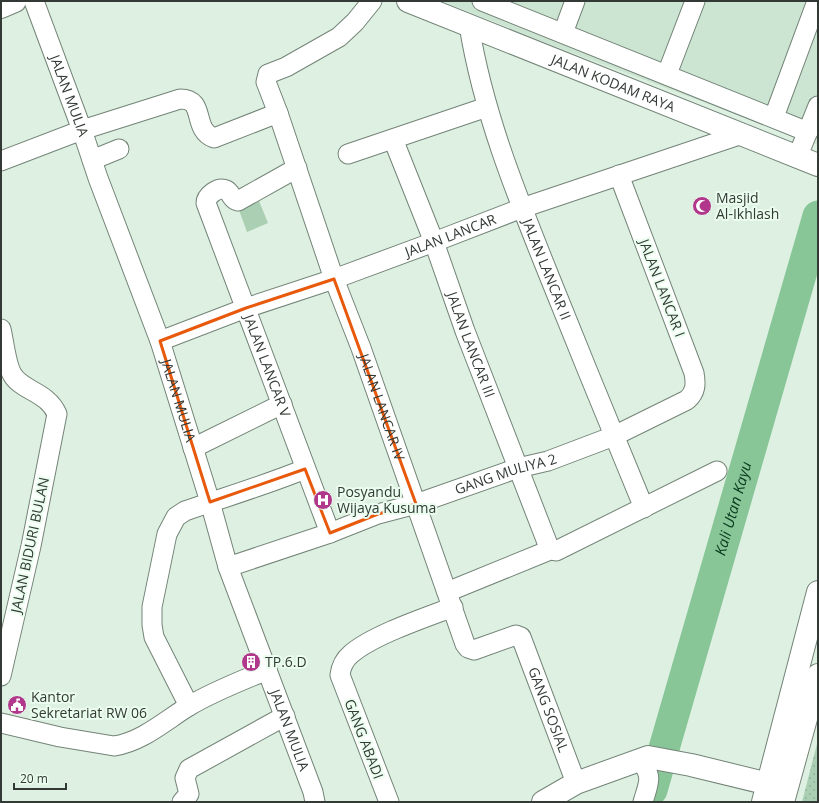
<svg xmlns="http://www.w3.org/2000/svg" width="819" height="803" font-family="'Open Sans',sans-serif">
<defs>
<pattern id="grass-dots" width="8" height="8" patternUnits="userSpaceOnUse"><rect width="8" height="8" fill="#aacfb2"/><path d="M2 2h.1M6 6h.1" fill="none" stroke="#93b29a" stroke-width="1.8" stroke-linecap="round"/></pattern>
</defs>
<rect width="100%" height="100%" fill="#ddf0e1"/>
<polygon fill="#cce5d2" points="442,1 818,1 818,145 554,46"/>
<polygon fill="url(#grass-dots)" points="818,740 818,802 802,802"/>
<polygon fill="#aacfb2" points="259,201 268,223 247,232 239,210"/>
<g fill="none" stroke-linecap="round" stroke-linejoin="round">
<path stroke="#88c698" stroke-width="31" id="s1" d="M652,790L818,216"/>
<g stroke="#738477" stroke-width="21">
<g id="street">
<path id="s2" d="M34,1L82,130L98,178L160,341L210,502L228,567L313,792L315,802"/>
<polyline points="482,1 808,132"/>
<path id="s3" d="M469,25C483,113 517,196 550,278C581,355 612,431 644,508"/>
<polyline points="563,33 575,1"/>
<polyline points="667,74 695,1"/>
<path id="s4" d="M278,113L334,279L361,348L465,644L468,648L474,650L516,635L521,637L576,783"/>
<polyline points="774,117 817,1"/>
<path id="s5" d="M393,139L434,242L465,331L550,550"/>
<polyline points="348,154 487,107"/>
<polyline points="797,158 818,106"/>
<polyline points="92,160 119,149"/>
<path d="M1,161L82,130L180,99C207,99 191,129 214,138L278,113L266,82L268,74L286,67L339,37L355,22L372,1"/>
<path id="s6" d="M297,168L238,201C231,200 232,193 226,190C218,186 206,196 206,203L330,533"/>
<path d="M1,329C4,341 6,364 12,374C21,391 47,391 57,414L31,546L1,676"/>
<path id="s7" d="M160,341L246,308L334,279L434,242L522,208L742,134"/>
<polyline points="193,448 282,404"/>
<path id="s8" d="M228,567L330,533L378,514L416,504L518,468L548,461L614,436L687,400C696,392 696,384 694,373L619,175"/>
<polyline points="447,592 550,550 556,551 717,471"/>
<path d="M189,706L154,637L152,625V607L167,534L176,517L185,511C225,497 266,485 305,469"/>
<path d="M1,723L60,737L114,746C142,742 166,720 189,706C214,691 241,681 267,670"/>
<path d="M641,760C653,779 649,781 643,802"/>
<polyline points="182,802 189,794 185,778 189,769 285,716"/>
<path d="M389,802L340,675C341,667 345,659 351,654C373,635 424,618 453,607"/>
</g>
</g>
<g stroke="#738477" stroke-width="24">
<g id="secondary">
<path id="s9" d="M408,1L818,165"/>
<polyline points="1,7 15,1"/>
<polyline points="543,802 576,783 648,757 691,765 769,784"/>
</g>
</g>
<g stroke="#738477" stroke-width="24">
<g id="primary">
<polyline points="763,802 818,592"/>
<polyline points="783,802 818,675"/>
</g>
</g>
<use href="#street" stroke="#fff" stroke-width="19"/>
<use href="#secondary" stroke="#fff" stroke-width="22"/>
<use href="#primary" stroke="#fff" stroke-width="22"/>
</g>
<path fill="none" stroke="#e8590c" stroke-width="3" stroke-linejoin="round" d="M334,279L416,504L378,514L330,533L305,469L210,502L160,341L246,308Z"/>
<defs>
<g id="mosque-disc" transform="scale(1)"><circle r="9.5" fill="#b0378b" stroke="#eafdee"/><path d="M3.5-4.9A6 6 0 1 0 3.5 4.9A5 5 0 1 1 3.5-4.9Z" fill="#fff"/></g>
<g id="hospital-disc" transform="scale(1)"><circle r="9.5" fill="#b0378b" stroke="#eafdee"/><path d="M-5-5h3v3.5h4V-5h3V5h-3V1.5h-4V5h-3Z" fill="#fff"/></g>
<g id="building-disc" transform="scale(1)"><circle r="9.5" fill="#b0378b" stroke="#eafdee"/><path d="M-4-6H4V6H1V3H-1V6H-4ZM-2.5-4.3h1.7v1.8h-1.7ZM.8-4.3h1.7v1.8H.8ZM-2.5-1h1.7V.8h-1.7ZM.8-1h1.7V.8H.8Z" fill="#fff"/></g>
<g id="civic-disc" transform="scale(1)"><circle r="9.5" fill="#b0378b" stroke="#eafdee"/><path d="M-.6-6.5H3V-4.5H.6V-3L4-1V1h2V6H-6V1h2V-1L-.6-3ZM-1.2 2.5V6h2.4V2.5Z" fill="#fff"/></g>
</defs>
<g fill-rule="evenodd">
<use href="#mosque-disc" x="702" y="206"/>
<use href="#hospital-disc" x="323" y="500"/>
<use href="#building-disc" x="251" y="662"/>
<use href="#civic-disc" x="17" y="705"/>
</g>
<g text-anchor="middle" stroke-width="4" stroke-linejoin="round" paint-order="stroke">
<g font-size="14" fill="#333a35" stroke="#eafdee">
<text dy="5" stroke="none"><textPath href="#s9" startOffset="221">JALAN KODAM RAYA</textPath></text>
<text dy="5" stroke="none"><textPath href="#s2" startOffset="101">JALAN MULIA</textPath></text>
<text dy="5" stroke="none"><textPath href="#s7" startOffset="309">JALAN LANCAR</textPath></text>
<text dy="5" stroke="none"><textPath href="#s3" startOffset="257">JALAN LANCAR II</textPath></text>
<text transform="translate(662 288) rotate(69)" y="5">JALAN LANCAR I</text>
<text dy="5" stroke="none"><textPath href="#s5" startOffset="220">JALAN LANCAR III</textPath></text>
<text dy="5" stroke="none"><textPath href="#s6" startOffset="285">JALAN LANCAR V</textPath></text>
<text dy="5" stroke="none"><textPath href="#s2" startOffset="425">JALAN MULIA</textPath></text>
<text dy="5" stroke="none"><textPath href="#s4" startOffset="312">JALAN LANCAR IV</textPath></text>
<text dy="5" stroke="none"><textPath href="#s8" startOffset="293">GANG MULIYA 2</textPath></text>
<text transform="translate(30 545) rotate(-78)" y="5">JALAN BIDURI BULAN</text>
<text dy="5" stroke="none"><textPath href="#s4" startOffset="702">GANG SOSIAL</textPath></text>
<text dy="5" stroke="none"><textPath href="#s2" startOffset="773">JALAN MULIA</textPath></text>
<text transform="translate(364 739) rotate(69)" y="5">GANG ABADI</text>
</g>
<g font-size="14" fill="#333a35" stroke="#eafdee" text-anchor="start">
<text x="716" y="203">Masjid<tspan x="716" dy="16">Al-Ikhlash</tspan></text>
<text x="337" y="497">Posyandu<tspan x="337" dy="16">Wijaya Kusuma</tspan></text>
<text x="265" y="667">TP.6.D</text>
<text x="31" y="702">Kantor<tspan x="31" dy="16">Sekretariat RW 06</tspan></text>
</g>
<g font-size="15" font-style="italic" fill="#08391c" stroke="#eafdee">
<text dy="5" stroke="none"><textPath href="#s1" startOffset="293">Kali Utan Kayu</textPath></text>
</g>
</g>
<rect width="819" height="803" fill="none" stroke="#333a35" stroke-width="4"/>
<path d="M14 783v6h52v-6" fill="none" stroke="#333a35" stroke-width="2"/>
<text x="20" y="783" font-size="12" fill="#333a35" stroke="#eafdee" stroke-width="3" paint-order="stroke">20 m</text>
</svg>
